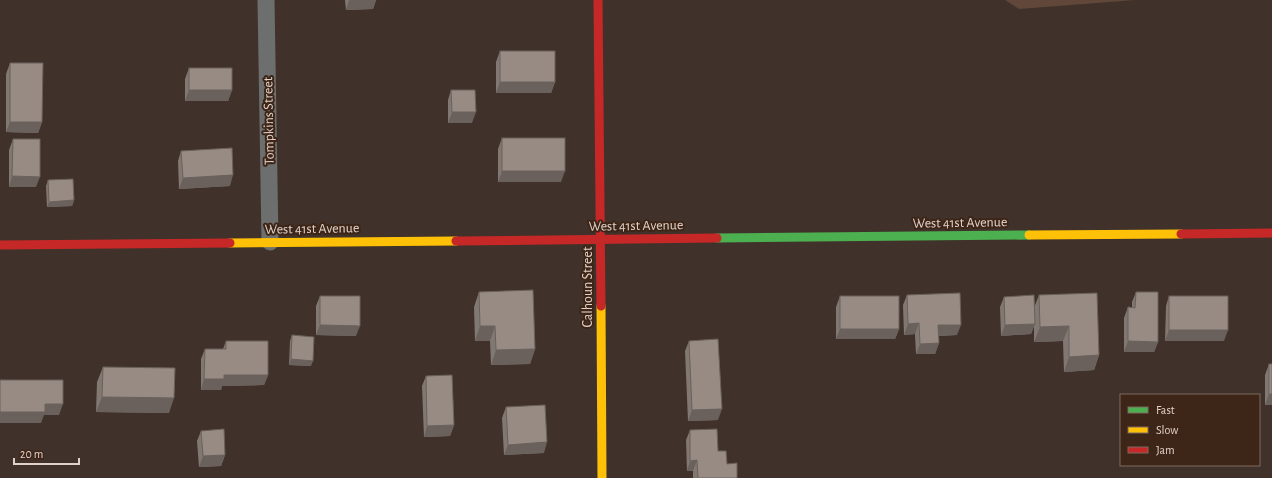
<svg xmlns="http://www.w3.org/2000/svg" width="1272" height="478" font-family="'Alegreya Sans',sans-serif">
<rect width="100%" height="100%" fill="#40322a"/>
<polygon fill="#60473a" points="1005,0 1135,0 1019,9"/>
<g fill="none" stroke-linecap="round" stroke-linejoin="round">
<polyline stroke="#6c6f6e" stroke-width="17" points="266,0 270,242"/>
<polyline stroke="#4caf50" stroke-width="9" points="717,238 1029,235"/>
<g stroke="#ffc107" stroke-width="9">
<polyline points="1029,235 1181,234"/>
<polyline points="230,243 456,241"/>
<polyline points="601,306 602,478"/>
</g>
<g stroke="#c62828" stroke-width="9">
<polyline points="598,0 601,306"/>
<polyline points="1181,234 1272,233"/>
<polyline points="456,241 717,238"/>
<polyline points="0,245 230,243"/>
</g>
</g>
<g fill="#827872">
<polygon points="345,0 376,0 373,9 346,10"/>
<polygon points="500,51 555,82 551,93 496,93 496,62"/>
<polygon points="10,63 42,122 38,133 6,132 6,74"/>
<polygon points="189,68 232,90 228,101 185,101 185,79"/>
<polygon points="451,90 472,123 448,123 448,100"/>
<polygon points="502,138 561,182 498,182 498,149"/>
<polygon points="13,139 36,187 9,187 9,150"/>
<polygon points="181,151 230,186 179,189 178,161"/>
<polygon points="48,180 74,200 72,206 47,207 46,186"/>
<polygon points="479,292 535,349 530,364 491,365 490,341 475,341 474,307"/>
<polygon points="1136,292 1158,342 1154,352 1124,352 1124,318 1128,307 1132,308 1132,302"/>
<polygon points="907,295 957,335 938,336 939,343 935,354 916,354 915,334 904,335 903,305"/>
<polygon points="1039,295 1099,355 1094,370 1064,372 1063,341 1034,342 1034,326 1031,334 1001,336 1000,307 1004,297 1034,308"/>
<polygon points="320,296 356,336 316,335 316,306"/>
<polygon points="840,296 899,329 895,339 836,339 836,307"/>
<polygon points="1169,296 1224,341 1165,341 1166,306"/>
<polygon points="292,335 311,366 289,365 290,341"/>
<polygon points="226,341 268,375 264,385 222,386 221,390 201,390 201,359 205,349 223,349"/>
<polygon points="689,341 718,420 688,421 685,351"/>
<polygon points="1269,364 1272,405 1265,405 1265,375"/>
<polygon points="103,367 169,413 96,412 97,382"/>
<polygon points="426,376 454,425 450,436 424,437 422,386"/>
<polygon points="506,407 544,453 504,455 502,418"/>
<polygon points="690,430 718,451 737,478 693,478 693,471 687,471 686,440"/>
<polygon points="201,431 225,455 221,466 199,467 197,441"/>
</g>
<g fill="#6a615c">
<polygon points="349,0 376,0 373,9 346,10"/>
<polygon points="500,82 555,82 551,93 496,93"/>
<polygon points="189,90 232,90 228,101 185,101"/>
<polygon points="452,112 476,112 472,123 448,123"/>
<polygon points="10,122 42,122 38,133 6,132"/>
<polygon points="502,171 565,171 561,182 498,182"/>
<polygon points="233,175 230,186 179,189 183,178"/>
<polygon points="12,176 40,177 36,187 9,187"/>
<polygon points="74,200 72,206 47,207 49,202"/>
<polygon points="919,323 915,334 904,335 908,324"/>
<polygon points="1035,324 1031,334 1001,336 1005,325"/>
<polygon points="320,325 360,326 356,336 316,335"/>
<polygon points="938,325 961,325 957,335 934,336"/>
<polygon points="480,326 495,326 490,341 475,341"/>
<polygon points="1069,326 1063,341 1034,342 1040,327"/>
<polygon points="840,329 899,329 895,339 836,339"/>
<polygon points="1169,330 1228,330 1224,341 1165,341"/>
<polygon points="1128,341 1158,342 1154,352 1124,352"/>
<polygon points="939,343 935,354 916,354 920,344"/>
<polygon points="535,349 530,364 491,365 496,350"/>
<polygon points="1099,355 1094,370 1064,372 1069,357"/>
<polygon points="291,359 313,361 311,366 289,365"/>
<polygon points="224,375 268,375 264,385 222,386 221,390 201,390 204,379"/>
<polygon points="1269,394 1272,394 1272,405 1265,405"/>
<polygon points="102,397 174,398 169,413 96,412"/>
<polygon points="45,404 63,404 59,415 44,415 41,423 0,423 0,412"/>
<polygon points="722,409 718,420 688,421 692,410"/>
<polygon points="454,425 450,436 424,437 427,426"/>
<polygon points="547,442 544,453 504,455 508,445"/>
<polygon points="225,455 221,466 199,467 203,456"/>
<polygon points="697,460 693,471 687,471 690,461"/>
</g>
<g fill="#978b84" stroke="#6a615c">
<rect x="500" y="51" width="55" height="31"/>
<polygon points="10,63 43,63 42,122 10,122"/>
<rect x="189" y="68" width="43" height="22"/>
<polygon points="451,90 475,90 476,112 452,112"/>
<rect x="502" y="138" width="63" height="33"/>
<polygon points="13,139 40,139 40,177 12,176"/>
<polygon points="232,148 233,175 183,178 181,151"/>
<polygon points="73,179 74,200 49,202 48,180"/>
<polygon points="533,290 535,349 496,350 495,326 480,326 479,292"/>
<polygon points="1136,292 1158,292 1158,342 1128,341 1128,307 1135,308"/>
<polygon points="960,293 961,325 938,325 939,343 920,344 919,323 908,324 907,295"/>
<polygon points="1097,293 1099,355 1069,357 1069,326 1040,327 1039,295"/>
<polygon points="1034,295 1035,324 1005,325 1004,297"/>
<polygon points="320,296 360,296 360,326 320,325"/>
<rect x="840" y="296" width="59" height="33"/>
<rect x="1169" y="296" width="59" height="34"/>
<polygon points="292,335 314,337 313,361 291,359"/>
<polygon points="718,339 722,409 692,410 689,341"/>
<polygon points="226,341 268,341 268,375 224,375 224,379 204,379 205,349 226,349"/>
<rect x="1269" y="364" width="3" height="30"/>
<polygon points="103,367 175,368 174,398 102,397"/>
<polygon points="452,375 454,425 427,426 426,376"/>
<polygon points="0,380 63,380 63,404 45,404 45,412 0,412"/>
<polygon points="545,405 547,442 508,445 506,407"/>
<polygon points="224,429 225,455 203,456 201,431"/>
<polygon points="717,429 718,451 726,451 727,464 737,463 737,478 698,478 697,460 690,461 690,430"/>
</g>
<g text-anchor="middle" stroke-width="4" stroke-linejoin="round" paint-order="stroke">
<g font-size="14" fill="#e2d1c9" stroke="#3d2518">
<text transform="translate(268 121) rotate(-91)" y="5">Tompkins Street</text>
<text transform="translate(960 222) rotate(-1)" y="5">West 41st Avenue</text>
<text transform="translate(636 225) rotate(-1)" y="5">West 41st Avenue</text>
<text transform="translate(312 228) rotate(-1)" y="5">West 41st Avenue</text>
<text transform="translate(587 287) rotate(-90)" y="5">Calhoun Street</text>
</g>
</g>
<rect x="1120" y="394" width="140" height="72" fill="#3d2518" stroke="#7f6a5f"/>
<rect x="1128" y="407" width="20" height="6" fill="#4caf50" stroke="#7f6a5f"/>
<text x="1156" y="414" font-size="12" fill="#e2d1c9">Fast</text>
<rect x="1128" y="427" width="20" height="6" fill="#ffc107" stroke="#7f6a5f"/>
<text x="1156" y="434" font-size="12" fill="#e2d1c9">Slow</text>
<rect x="1128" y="447" width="20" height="6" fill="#c62828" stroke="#7f6a5f"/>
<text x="1156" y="454" font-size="12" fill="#e2d1c9">Jam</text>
<path d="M14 458v6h65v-6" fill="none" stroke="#e2d1c9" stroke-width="2"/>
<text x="20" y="458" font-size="12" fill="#e2d1c9" stroke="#3d2518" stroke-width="3" paint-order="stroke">20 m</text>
</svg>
